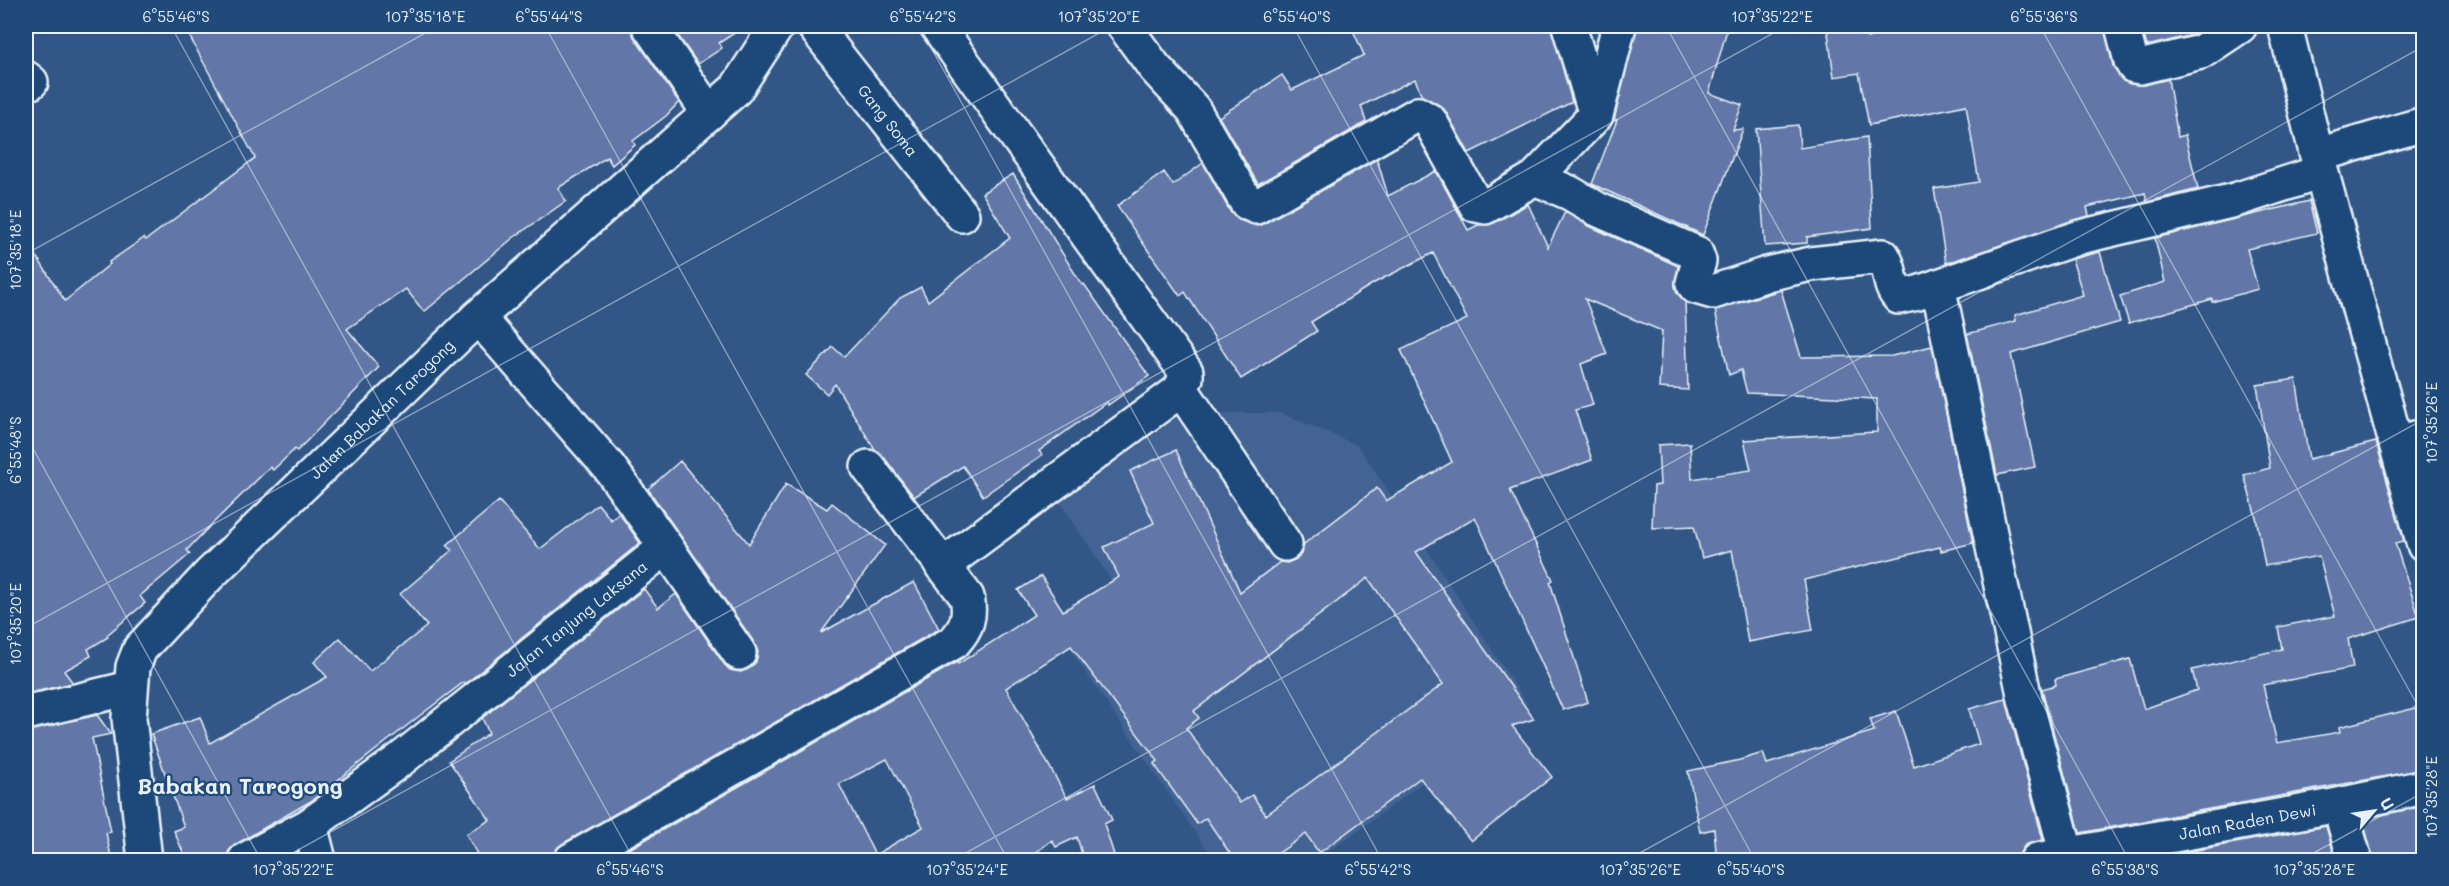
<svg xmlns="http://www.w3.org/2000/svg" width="2449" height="886" font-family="Mali,sans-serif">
<rect width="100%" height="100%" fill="#325787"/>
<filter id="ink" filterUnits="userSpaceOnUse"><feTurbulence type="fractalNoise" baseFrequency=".0167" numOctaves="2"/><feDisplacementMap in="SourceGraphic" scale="12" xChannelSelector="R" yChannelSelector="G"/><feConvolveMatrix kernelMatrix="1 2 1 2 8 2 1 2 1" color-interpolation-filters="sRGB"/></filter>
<g filter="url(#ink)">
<polygon fill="#436493" points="1183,413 1281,413 1357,445 1404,514 1527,704 1350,837 1319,857 1300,857 1296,860 1214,860 1072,652 1129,613 1106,572 1060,502"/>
<g fill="#6277a7" stroke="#e8f1f8" stroke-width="1.5" fill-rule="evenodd">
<polygon points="184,26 631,26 634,37 679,102 666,116 633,141 635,145 612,165 607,157 558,188 566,201 513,238 424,312 406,289 347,329 379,367 297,451 295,449 273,470 270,467 205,531 187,550 190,554 140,596 145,603 107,635 108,637 88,649 91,656 64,671 73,683 26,694 26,240 65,301 110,264 109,262 144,238 146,240 255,158"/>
<polygon points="671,26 745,26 719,43 722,48 698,64"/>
<polygon points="1351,26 1551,26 1572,102 1469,153 1446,112 1439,105 1422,96 1415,79 1361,106 1366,122 1258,184 1219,117 1282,75 1292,90 1364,55"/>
<polygon points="1637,26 1728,26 1709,93 1742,105 1733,130 1743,129 1703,235 1592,184 1617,120 1614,120"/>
<polygon points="1827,26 1866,26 1867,38 1911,26 2104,26 2113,66 2123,81 2131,84 2144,85 2168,79 2178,137 2185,135 2198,189 2147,202 2145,193 2087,207 2089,216 1946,263 1934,189 1979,182 1966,105 1869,125 1859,73 1834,77"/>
<polygon points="2141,26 2207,26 2193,35 2147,46"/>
<polygon points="1798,125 1800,148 1867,137 1872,228 1807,237 1807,243 1765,246 1756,129"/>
<path d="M1377,159L1388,196L1436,171L1468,230L1478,225L1494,223L1528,204L1548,247L1565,212L1589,226L1678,266L1675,286L1678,294L1685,301L1688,390L1659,388L1662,331L1585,299L1607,354L1581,364L1593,405L1575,410L1592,460L1510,490L1553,580L1550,582L1588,702L1563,710L1475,517L1416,552L1534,719L1512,726L1552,777L1471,841L1420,778L1319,853L1306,834L1267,861H1235L1206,818L1197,824L1154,764L1158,761L1071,646L1006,688L1067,798L1095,784L1112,820L1104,824L1116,861H1084L1077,837L1056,847L1052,840L1025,861H608L957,662L958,664L1034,615L1018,590L1041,576L1063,611L1119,577L1104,547L1154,523L1130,471L1176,450L1240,592L1280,562L1287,563L1296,559L1302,553L1304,544L1377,488L1386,501L1452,462L1401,350L1467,319L1433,253L1374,283L1311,322L1317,331L1241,379L1185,292L1180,296L1117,206L1164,172L1173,185L1203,163L1231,213L1239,220L1257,226L1265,223ZM1368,578L1443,684L1266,815L1252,795L1240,803L1186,728L1199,718L1194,711ZM887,759L923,827L875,855L839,784Z"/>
<polygon points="1013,174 1082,285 1084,284 1149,376 1108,405 1107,402 1039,451 1042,455 983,496 963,466 914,497 883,456 875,450 835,384 827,394 806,375 833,347 844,357 900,298 921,287 928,301 1010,238 982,193"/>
<polygon points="2309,201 2317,233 2247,249 2258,289 2212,302 2212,299 2129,323 2120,296 2165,282 2155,238"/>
<polygon points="2100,252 2120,322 2011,354 2035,467 1997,475 1967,334 2016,321 2015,315 2083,295 2072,259"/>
<polygon points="1781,290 1801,357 1892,356 1932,346 1973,543 1941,551 1940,547 1804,580 1813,630 1748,642 1732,550 1702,558 1694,526 1652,528 1654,486 1660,485 1658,445 1690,443 1692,479 1751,470 1744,440 1877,432 1877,399 1747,393 1741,370 1729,375 1715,310"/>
<polygon points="2296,379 2309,459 2376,442 2404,541 2395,543 2419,617 2348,639 2353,668 2263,685 2277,743 2340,732 2339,727 2424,706 2424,769 2080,833 2042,689 2056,685 2055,679 2130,659 2144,709 2197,690 2192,670 2282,649 2278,627 2335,616 2319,556 2265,566 2256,517 2244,475 2270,468 2257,385"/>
<polygon points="680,461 749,544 786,484 827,509 832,503 885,545 821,633 914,582 939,629 562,844 555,851 552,861 481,861 466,834 490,820 449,761 489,733 482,718 644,589 658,608 676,594 724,664 730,670 741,672 750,668 756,662 758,652 754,642 648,489"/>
<polygon points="499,501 540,549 598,504 611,520 619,513 640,543 465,684 464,682 418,717 311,801 236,844 229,851 226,861 187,861 174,831 184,827 151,734 200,717 210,743 327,677 314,662 340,638 370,671 427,626 400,594 452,550 447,545"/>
<polygon points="2006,699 2043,840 2025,845 2020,853 2019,861 1717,861 1714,829 1700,832 1688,771 1740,760 1763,753 1767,764 1874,731 1870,719 1896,711 1914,766 1979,744 1969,709"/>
<polygon points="97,715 111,734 92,738 111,832 106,833 112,861 26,861 26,731"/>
<polygon points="2424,806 2424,861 2373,861 2363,819"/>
<polygon points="2326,826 2336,861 2139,861"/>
</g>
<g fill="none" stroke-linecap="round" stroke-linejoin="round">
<g stroke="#e8f1f8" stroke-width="38">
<g id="minor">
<polyline points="649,26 709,113"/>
<path id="s1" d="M814,26L962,215"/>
<polyline points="937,26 1186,372 1186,378 1179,391 942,566"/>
<polyline points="1124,26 1155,68 1193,109 1247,203 1256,207 1418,114 1430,121 1476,205 1485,207 1535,178 1596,115 1619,26"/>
<polyline points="1569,26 1596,115"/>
<polyline points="2122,26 2131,61 2134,66 2140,67 2201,52 2240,26"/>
<polyline points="2285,26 2316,152 2424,545"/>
<polyline points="26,78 31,82"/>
<polyline points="2316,152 2328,152 2424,124"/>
<path d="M1535,178L1570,193L1597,209L1696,253L1699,261L1693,283L1696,287L1713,292L1767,274L1811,264L1883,256C1893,271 1887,284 1899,297L1918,293L2080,237L2235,200L2321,172"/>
<polyline points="1938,286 2025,699 2067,855"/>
<polyline points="1181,389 1285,544"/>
<polyline points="2396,443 2424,436"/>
<polyline points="666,547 739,653"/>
<polyline points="26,713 130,688"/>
<polyline points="2339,805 2355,860"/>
<polyline points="310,825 319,860"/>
<path id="s2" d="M145,860L129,718L133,667L140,649L209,575L478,317L736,89L777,26"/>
<path id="s3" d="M245,860L310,825L400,760L666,547L609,467L478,317"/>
<path d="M571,860L954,642C967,628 971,616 967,597L868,467"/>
<path id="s4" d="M2037,860L2339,805L2424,787"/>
</g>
</g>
<use href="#minor" stroke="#1f4a7a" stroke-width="33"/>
</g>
</g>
<path fill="none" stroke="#e8f1f8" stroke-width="1.5" stroke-opacity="0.45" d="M171,26L634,860M545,26L1008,860M919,26L1382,860M1293,26L1755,860M1666,26L2129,860M2040,26L2424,717M2414,26L2424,43M26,254L438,26M26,436L261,860M26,628L1112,26M280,860L1786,26M953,860L2424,46M1627,860L2424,419M2301,860L2424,792"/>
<g text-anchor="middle" stroke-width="4.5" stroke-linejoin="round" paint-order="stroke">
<g font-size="16" fill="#e8f1f8" stroke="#1f4a7a">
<text dy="6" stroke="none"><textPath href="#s1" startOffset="120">Gang Soma</textPath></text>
<text dy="6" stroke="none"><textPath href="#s2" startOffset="554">Jalan Babakan Tarogong</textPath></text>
<text dy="6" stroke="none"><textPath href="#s3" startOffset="411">Jalan Tanjung Laksana</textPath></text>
<text dy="6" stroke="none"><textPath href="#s4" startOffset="214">Jalan Raden Dewi</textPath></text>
</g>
<g font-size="22" font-weight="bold" fill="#e8f1f8" stroke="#1f4a7a">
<text x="240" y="794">Babakan Tarogong</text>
</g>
</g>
<rect width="2449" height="886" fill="none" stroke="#1f4a7a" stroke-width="66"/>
<g transform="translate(2374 811) rotate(61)" stroke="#1f4a7a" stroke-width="4.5" paint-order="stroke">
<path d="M0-4.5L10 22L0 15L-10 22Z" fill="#e8f1f8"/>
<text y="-9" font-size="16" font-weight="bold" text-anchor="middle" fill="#e8f1f8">U</text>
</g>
<rect x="33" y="33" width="2383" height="820" fill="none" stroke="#e8f1f8" stroke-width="2"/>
<g font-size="15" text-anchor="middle" fill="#e8f1f8">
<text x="176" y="22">6°55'46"S</text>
<text x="425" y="22">107°35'18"E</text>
<text x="549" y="22">6°55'44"S</text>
<text x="923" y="22">6°55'42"S</text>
<text x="1099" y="22">107°35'20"E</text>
<text x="1297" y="22">6°55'40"S</text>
<text x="1772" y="22">107°35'22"E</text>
<text x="2044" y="22">6°55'36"S</text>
<text transform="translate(16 250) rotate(-90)" y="5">107°35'18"E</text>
<text transform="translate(2432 423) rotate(-90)" y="5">107°35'26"E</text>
<text transform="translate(16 450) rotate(-90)" y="5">6°55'48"S</text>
<text transform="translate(16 624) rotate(-90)" y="5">107°35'20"E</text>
<text transform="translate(2432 797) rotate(-90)" y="5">107°35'28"E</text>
<text x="293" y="875">107°35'22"E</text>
<text x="630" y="875">6°55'46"S</text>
<text x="967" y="875">107°35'24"E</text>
<text x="1378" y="875">6°55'42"S</text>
<text x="1640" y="875">107°35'26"E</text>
<text x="1751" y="875">6°55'40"S</text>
<text x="2125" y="875">6°55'38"S</text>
<text x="2314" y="875">107°35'28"E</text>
</g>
</svg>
